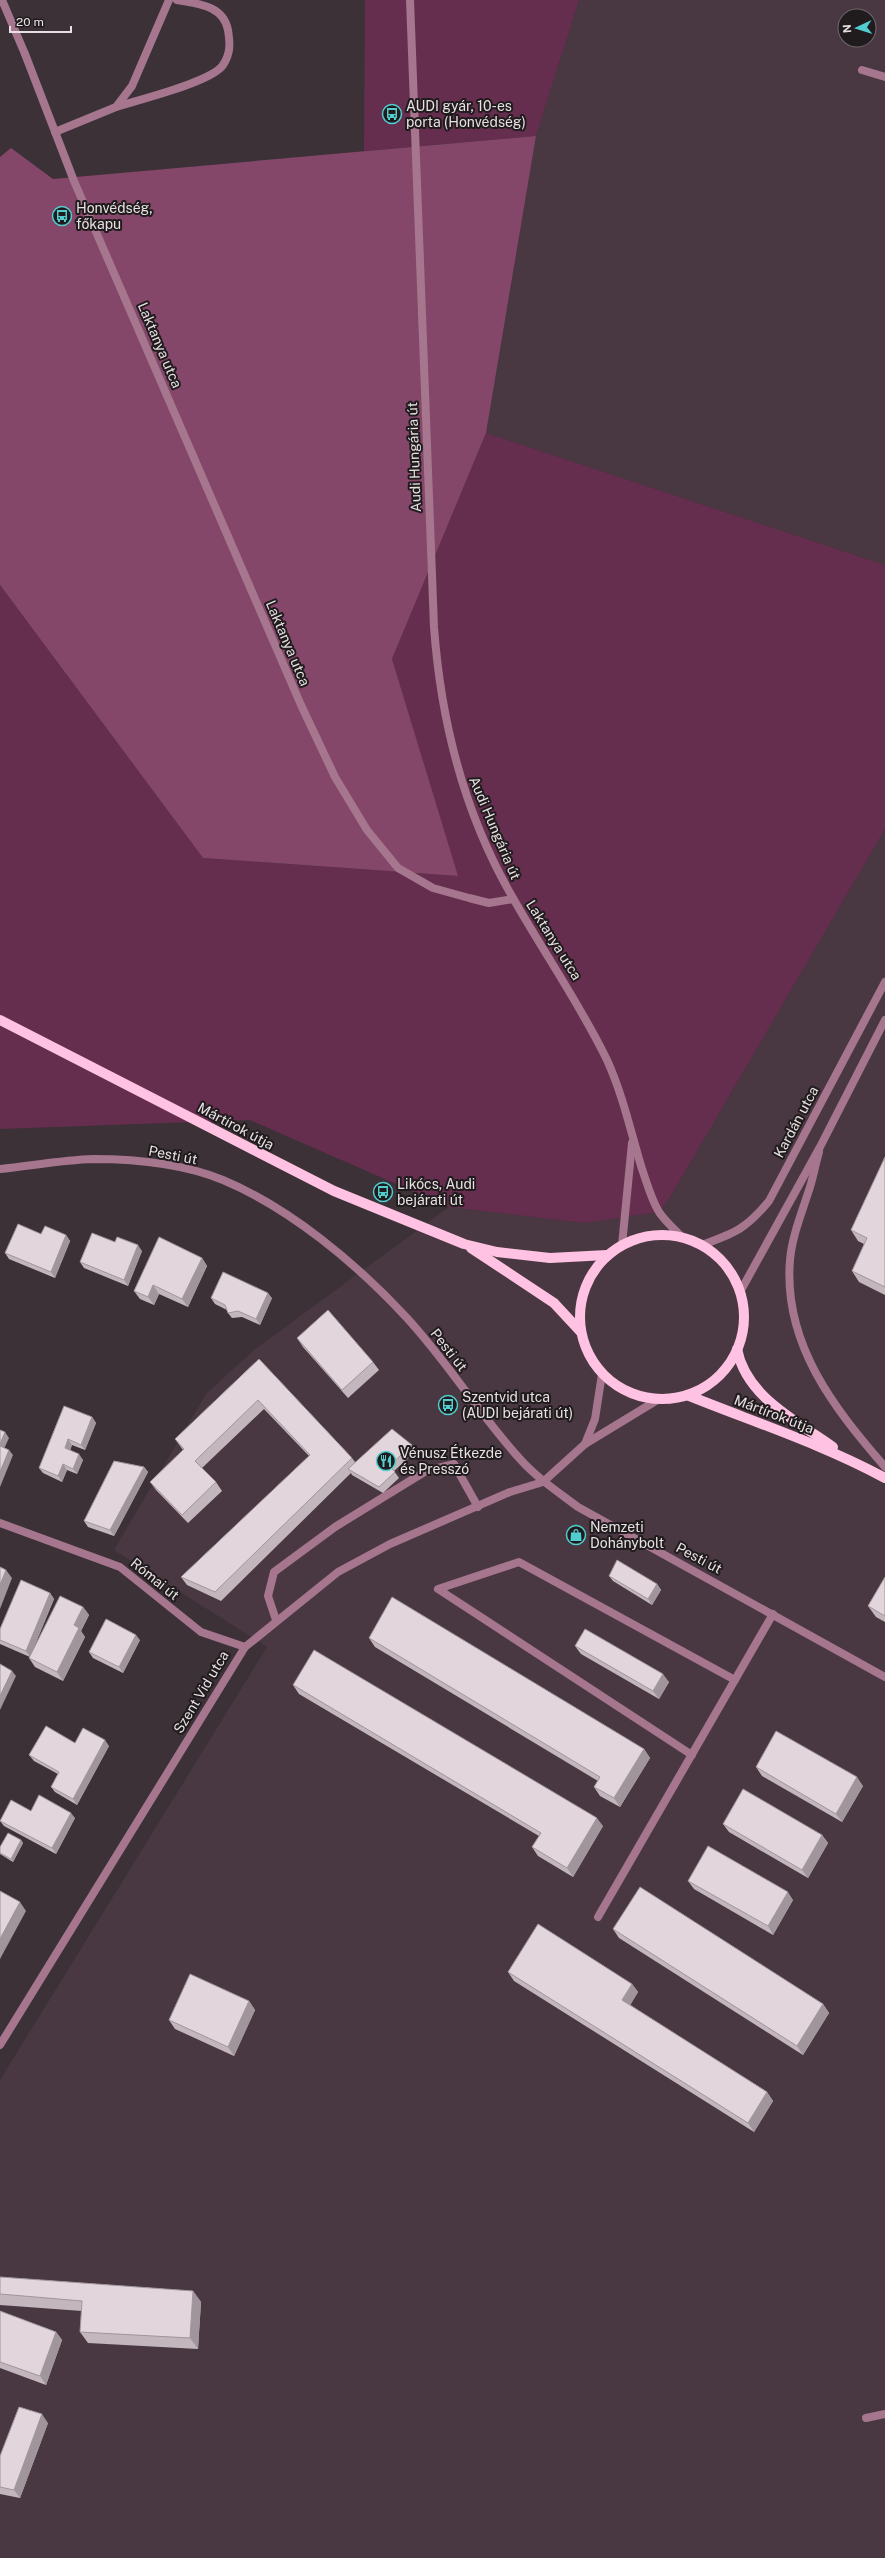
<svg xmlns="http://www.w3.org/2000/svg" width="885" height="2558" font-family="'Public Sans',sans-serif">
<rect width="100%" height="100%" fill="#3c3137"/>
<g fill="#493841" fill-rule="evenodd">
<path d="M579,0H885V565L486,433L536,136ZM845,16H869V40H845Z"/>
<polygon points="885,829 885,2558 0,2558 0,2080 267,1647 114,1550 206,1394 254,1350 449,1207 585,1223 659,1212 672,1194"/>
</g>
<g fill="#662e4e">
<polygon points="365,0 579,0 536,136 364,151"/>
<polygon points="486,433 885,565 885,829 672,1194 659,1212 585,1223 449,1207 250,1120 0,1129 0,585 203,858 457,876 392,659"/>
</g>
<polygon fill="#844669" points="536,136 486,433 392,659 458,876 203,858 0,585 0,157 11,148 53,179"/>
<g fill="none" stroke-linecap="round" stroke-linejoin="round">
<g stroke="#a6758e" stroke-width="8">
<polyline points="2,0 25,54"/>
<polyline points="862,70 885,77"/>
<path d="M116,107C137,100 212,82 223,65C231,53 230,43 228,30C223,5 198,4 177,0"/>
<path d="M819,1152C815,1165 813,1180 808,1193C801,1215 792,1237 790,1260C783,1344 834,1408 885,1467"/>
<polyline points="276,1620 268,1596 274,1572 335,1527 426,1471 454,1464 478,1507"/>
<polyline points="692,1755 438,1589 519,1562 735,1680"/>
<polyline points="598,1917 773,1614"/>
<polyline points="866,2418 885,2414"/>
</g>
<g stroke="#a6758e" stroke-width="8">
<polyline points="25,54 74,181 301,705 335,777 367,830 398,868 433,888 469,898 489,903 513,899"/>
<polyline points="55,132 116,107 132,86 169,0"/>
<path d="M0,1169C30,1166 62,1160 93,1159C135,1159 184,1164 223,1180C290,1208 357,1264 406,1317C447,1361 479,1414 520,1459C537,1478 558,1492 578,1507L885,1677"/>
<path d="M702,1245C735,1233 746,1229 769,1201L885,982"/>
<polyline points="740,1292 820,1147 885,1020"/>
<polyline points="585,1444 595,1419 602,1374"/>
<polyline points="0,1523 120,1567 201,1632 245,1647"/>
<polyline points="0,2045 245,1647 338,1572 390,1544 510,1492 543,1482 585,1444 659,1399"/>
</g>
<g stroke="#a6758e" stroke-width="8">
<path d="M410,0L434,627C441,723 464,814 513,898C544,953 580,1004 607,1060C623,1095 631,1133 642,1169C647,1183 651,1199 659,1212C665,1221 674,1229 682,1237"/>
<polyline points="622,1245 632,1143"/>
</g>
<g stroke="#ffc2e2" stroke-width="10">
<polyline points="0,1020 334,1191 464,1244 497,1252 550,1258 607,1255"/>
<circle cx="662" cy="1317" r="82"/>
<polyline points="471,1248 554,1303 580,1331"/>
<path d="M737,1349C746,1397 797,1421 833,1447"/>
<path d="M687,1395C754,1422 822,1444 885,1478"/>
</g>
</g>
<g fill="#c3b7bd">
<polygon points="885,1157 885,1295 859,1282 852,1271 864,1244 858,1241 851,1230"/>
<polygon points="41,1234 66,1235 70,1241 55,1278 9,1259 5,1253"/>
<polygon points="115,1242 142,1251 128,1286 84,1268 80,1262"/>
<polygon points="202,1258 207,1266 188,1307 159,1294 154,1305 140,1299 134,1291"/>
<polygon points="211,1298 272,1298 260,1325 242,1317 232,1318 228,1313 227,1310 215,1304"/>
<polygon points="297,1338 373,1362 379,1370 348,1398 303,1347"/>
<polygon points="259,1359 352,1458 355,1462 412,1445 416,1451 394,1471 399,1478 383,1493 352,1475 351,1473 221,1601 187,1585 181,1577 309,1456 264,1409 202,1468 216,1482 222,1491 188,1523 156,1490 150,1482 183,1450 175,1439"/>
<polygon points="92,1417 96,1423 85,1450 72,1445 70,1450 83,1460 77,1474 67,1470 62,1482 43,1473 39,1468"/>
<polygon points="144,1467 148,1472 114,1536 88,1527 84,1521"/>
<polygon points="609,1576 657,1584 661,1590 652,1605 613,1581"/>
<polygon points="885,1577 885,1622 876,1617 868,1606"/>
<polygon points="50,1593 54,1599 30,1657 0,1644 0,1629"/>
<polygon points="83,1607 89,1615 81,1631 85,1637 63,1681 35,1667 29,1658"/>
<polygon points="369,1638 644,1749 650,1758 620,1807 600,1796 594,1787 598,1781 375,1647"/>
<polygon points="140,1640 123,1673 93,1658 89,1652"/>
<polygon points="575,1646 669,1682 659,1699 581,1654"/>
<polygon points="293,1685 603,1826 573,1877 538,1856 532,1847 539,1836 299,1694"/>
<polygon points="75,1743 109,1746 77,1805 55,1792 51,1787 58,1774 34,1761 29,1755"/>
<polygon points="756,1767 863,1786 842,1822 762,1776"/>
<polygon points="31,1811 75,1818 56,1854 4,1826 0,1821"/>
<polygon points="723,1824 822,1835 828,1843 808,1878 729,1832"/>
<polygon points="21,1840 23,1843 13,1862 0,1854 0,1847"/>
<polygon points="688,1881 793,1900 773,1935 694,1889"/>
<polygon points="613,1929 823,2004 829,2013 803,2055 619,1938"/>
<polygon points="508,1972 632,1984 638,1992 630,2005 767,2092 773,2101 754,2132 514,1981"/>
<polygon points="249,2001 255,2010 234,2056 175,2029 169,2020"/>
<polygon points="0,2277 193,2291 201,2302 198,2349 88,2343 80,2332 82,2311 0,2305"/>
<polygon points="0,2311 56,2332 62,2340 46,2385 0,2368"/>
<polygon points="48,2423 20,2498 0,2494 0,2456"/>
</g>
<g fill="#9f959a">
<polygon points="66,1235 70,1241 55,1278 51,1272"/>
<polygon points="138,1245 142,1251 128,1286 124,1280"/>
<polygon points="202,1258 207,1266 188,1307 182,1299"/>
<polygon points="153,1285 159,1294 154,1305 148,1297"/>
<polygon points="268,1293 272,1298 260,1325 256,1319"/>
<polygon points="92,1417 96,1423 85,1450 81,1445"/>
<polygon points="5,1432 9,1438 3,1451 0,1446 0,1444"/>
<polygon points="68,1439 72,1445 69,1454 65,1448"/>
<polygon points="9,1450 13,1455 0,1487 0,1472"/>
<polygon points="79,1454 83,1460 77,1474 73,1469"/>
<polygon points="63,1464 67,1470 62,1482 58,1476"/>
<polygon points="144,1467 148,1472 114,1536 110,1530"/>
<polygon points="6,1570 12,1578 0,1609 0,1585"/>
<polygon points="657,1584 661,1590 652,1605 648,1599"/>
<polygon points="50,1593 54,1599 30,1657 26,1651"/>
<polygon points="83,1607 89,1615 81,1631 85,1637 63,1681 57,1672 74,1625"/>
<polygon points="136,1635 140,1640 123,1673 119,1667"/>
<polygon points="12,1671 16,1676 0,1710 0,1696"/>
<polygon points="663,1674 669,1682 659,1699 653,1691"/>
<polygon points="105,1740 109,1746 77,1805 73,1799"/>
<polygon points="644,1749 650,1758 620,1807 614,1798"/>
<polygon points="857,1777 863,1786 842,1822 836,1814"/>
<polygon points="71,1813 75,1818 56,1854 52,1848"/>
<polygon points="597,1818 603,1826 573,1877 567,1868"/>
<polygon points="822,1835 828,1843 808,1878 802,1870"/>
<polygon points="21,1840 23,1843 13,1862 11,1859"/>
<polygon points="788,1892 793,1900 773,1935 768,1926"/>
<polygon points="20,1902 26,1911 0,1959 0,1939"/>
<polygon points="632,1984 638,1992 628,2009 622,2000"/>
<polygon points="249,2001 255,2010 234,2056 228,2047"/>
<polygon points="823,2004 829,2013 803,2055 797,2046"/>
<polygon points="767,2092 773,2101 754,2132 748,2123"/>
<polygon points="193,2291 201,2302 198,2349 190,2338"/>
<polygon points="56,2332 62,2340 46,2385 40,2376"/>
<polygon points="42,2414 48,2423 20,2498 14,2490"/>
</g>
<g fill="#e3d5dc" stroke="#9f959a">
<polygon points="885,1157 885,1287 852,1271 867,1238 851,1230"/>
<polygon points="18,1224 41,1234 45,1226 66,1235 51,1272 5,1253"/>
<polygon points="92,1233 115,1242 117,1237 138,1245 124,1280 80,1262"/>
<polygon points="159,1237 202,1258 182,1299 153,1285 148,1297 134,1291"/>
<polygon points="223,1272 268,1293 256,1319 238,1311 228,1313 225,1305 211,1298"/>
<polygon points="328,1310 373,1362 342,1390 297,1338"/>
<polygon points="259,1359 352,1458 215,1592 181,1577 310,1455 258,1400 195,1461 216,1482 182,1515 150,1482 184,1449 175,1439"/>
<polygon points="64,1406 92,1417 81,1445 68,1439 65,1448 79,1454 73,1469 63,1464 58,1476 39,1468"/>
<polygon points="392,1429 412,1445 389,1466 395,1472 379,1487 348,1469"/>
<polygon points="0,1430 5,1432 0,1444"/>
<polygon points="0,1446 9,1450 0,1472"/>
<polygon points="114,1461 144,1467 110,1530 84,1521"/>
<polygon points="617,1560 657,1584 648,1599 609,1576"/>
<polygon points="0,1567 6,1570 0,1585"/>
<polygon points="885,1577 885,1616 868,1606"/>
<polygon points="21,1580 50,1593 26,1651 0,1640 0,1629"/>
<polygon points="60,1596 83,1607 74,1625 79,1628 57,1672 29,1658"/>
<polygon points="392,1597 644,1749 614,1798 594,1787 600,1777 369,1638"/>
<polygon points="106,1619 136,1635 119,1667 89,1652"/>
<polygon points="585,1629 663,1674 653,1691 575,1646"/>
<polygon points="314,1650 597,1818 567,1868 532,1847 541,1833 293,1685"/>
<polygon points="0,1664 12,1671 0,1696"/>
<polygon points="46,1726 75,1743 83,1728 105,1740 73,1799 51,1787 59,1772 29,1755"/>
<polygon points="776,1731 857,1777 836,1814 756,1767"/>
<polygon points="743,1789 822,1835 802,1870 723,1824"/>
<polygon points="39,1795 71,1813 52,1848 0,1821 11,1800 31,1811"/>
<polygon points="8,1833 21,1840 11,1859 0,1853 0,1847"/>
<polygon points="708,1846 788,1892 768,1926 688,1881"/>
<polygon points="640,1887 823,2004 797,2046 613,1929"/>
<polygon points="0,1891 20,1902 0,1939"/>
<polygon points="538,1924 632,1984 622,2000 767,2092 748,2123 508,1972"/>
<polygon points="190,1974 249,2001 228,2047 169,2020"/>
<polygon points="0,2277 193,2291 190,2338 80,2332 82,2301 0,2294"/>
<polygon points="0,2311 56,2332 40,2376 0,2362"/>
<polygon points="19,2407 42,2414 14,2490 0,2487 0,2456"/>
</g>
<defs>
<g id="bus-ring" transform="scale(1)"><circle r="9.5" fill="#201b1d" stroke="#52cdcf" stroke-width="1.5"/><path d="M-5-6H5V4H4V6H2V4H-2V6H-4V4H-5ZM-3.5-4V0h7V-4ZM-3.5 1.2v1.5H-2V1.2ZM2 1.2v1.5H3.5V1.2Z" fill="#52cdcf"/></g>
<g id="restaurant-ring" transform="scale(1)"><circle r="9.5" fill="#201b1d" stroke="#52cdcf" stroke-width="1.5"/><path d="M-5-6h1v4h1v-4h1v4h1v-4h1v5L-1.5 .5V6h-2V.5L-5-1ZM5-6V6H3V1.5H1.5Q1.5-4 5-6Z" fill="#52cdcf"/></g>
<g id="shop-ring" transform="scale(1)"><circle r="9.5" fill="#201b1d" stroke="#52cdcf" stroke-width="1.5"/><path d="M-5-2.5h2.3a2.7 3.5 0 0 1 5.4 0H5L5.5 6h-11ZM-1.5-2.5h3a1.5 2.3 0 0 0-3 0Z" fill="#52cdcf"/></g>
</defs>
<g fill-rule="evenodd">
<use href="#bus-ring" x="392" y="114"/>
<use href="#bus-ring" x="62" y="216"/>
<use href="#bus-ring" x="383" y="1192"/>
<use href="#bus-ring" x="448" y="1405"/>
<use href="#restaurant-ring" x="386" y="1461"/>
<use href="#shop-ring" x="576" y="1535"/>
</g>
<g text-anchor="middle" stroke-width="4" stroke-linejoin="round" paint-order="stroke">
<g font-size="14" fill="#e8e1e4" stroke="#201b1d" text-anchor="start">
<text x="406" y="111">AUDI gyár, 10-es<tspan x="406" dy="16">porta (Honvédség)</tspan></text>
<text x="76" y="213">Honvédség,<tspan x="76" dy="16">főkapu</tspan></text>
<text x="397" y="1189">Likócs, Audi<tspan x="397" dy="16">bejárati út</tspan></text>
<text x="462" y="1402">Szentvid utca<tspan x="462" dy="16">(AUDI bejárati út)</tspan></text>
<text x="400" y="1458">Vénusz Étkezde<tspan x="400" dy="16">és Presszó</tspan></text>
<text x="590" y="1532">Nemzeti<tspan x="590" dy="16">Dohánybolt</tspan></text>
</g>
<g font-size="14" fill="#e8e1e4" stroke="#201b1d">
<text transform="translate(160 345) rotate(67)" y="5">Laktanya utca</text>
<text transform="translate(414 457) rotate(-92)" y="5">Audi Hungária út</text>
<text transform="translate(288 643) rotate(67)" y="5">Laktanya utca</text>
<text transform="translate(495 828) rotate(67)" y="5">Audi Hungária út</text>
<text transform="translate(554 940) rotate(58)" y="5">Laktanya utca</text>
<text transform="translate(796 1122) rotate(-62)" y="5">Kardán utca</text>
<text transform="translate(236 1126) rotate(28)" y="5">Mártírok útja</text>
<text transform="translate(173 1155) rotate(11)" y="5">Pesti út</text>
<text transform="translate(449 1350) rotate(52)" y="5">Pesti út</text>
<text transform="translate(774 1414) rotate(21)" y="5">Mártírok útja</text>
<text transform="translate(699 1558) rotate(28)" y="5">Pesti út</text>
<text transform="translate(155 1579) rotate(39)" y="5">Római út</text>
<text transform="translate(201 1692) rotate(-59)" y="5">Szent Vid utca</text>
</g>
</g>
<g transform="translate(857 28) rotate(266)"><circle r="19" fill="#201b1d" stroke="#706a6d"/>
<path d="M0-3L7 15L0 10L-7 15Z" fill="#52cdcf"/>
<text y="-6" font-size="11" font-weight="bold" text-anchor="middle" fill="#e8e1e4">N</text>
</g>
<path d="M10 26v6h61v-6" fill="none" stroke="#e8e1e4" stroke-width="2"/>
<text x="16" y="26" font-size="12" fill="#e8e1e4" stroke="#201b1d" stroke-width="3" paint-order="stroke">20 m</text>
</svg>
